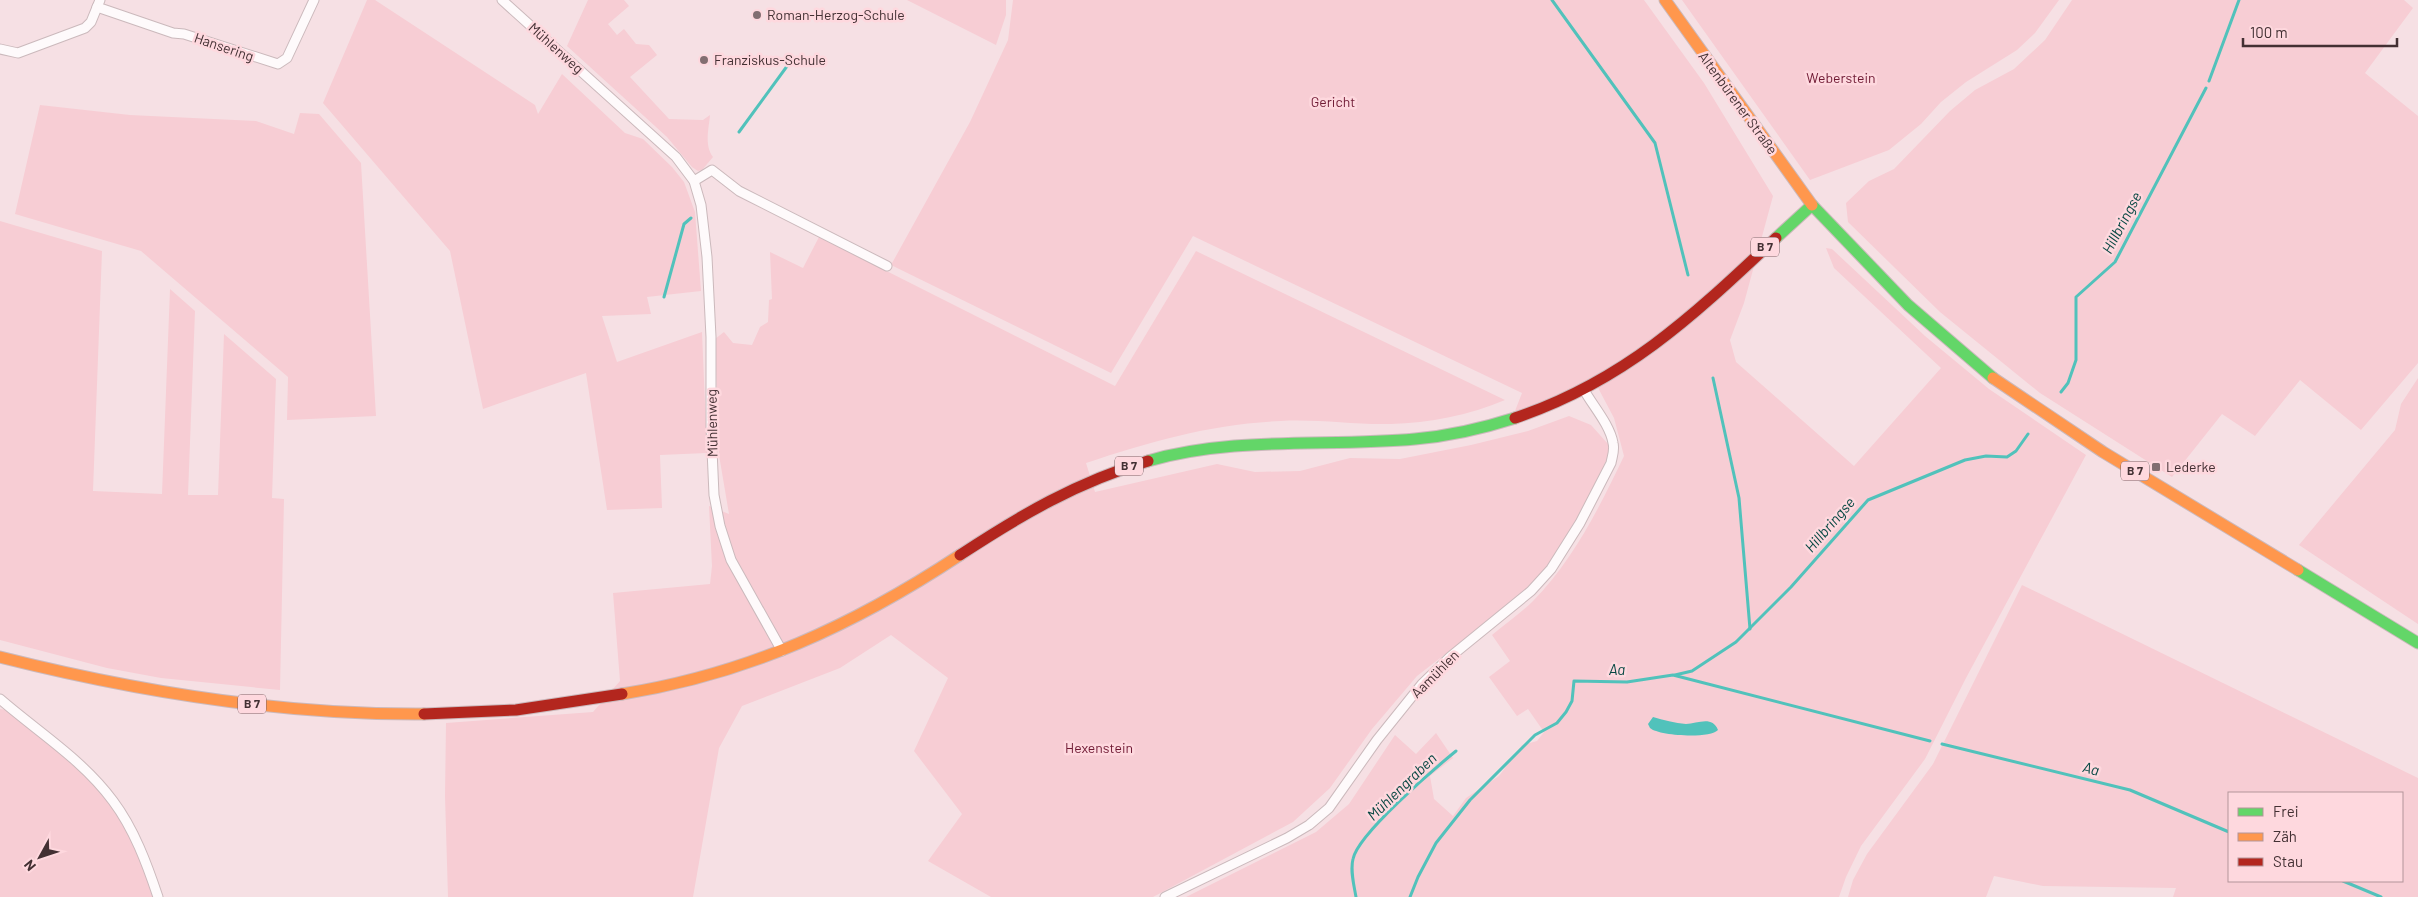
<svg xmlns="http://www.w3.org/2000/svg" width="2418" height="897" font-family="Barlow,sans-serif">
<rect width="100%" height="100%" fill="#f6e0e4"/>
<g fill="#f7cdd4" fill-rule="evenodd">
<polygon points="367,0 375,0 535,105 538,114 562,74 625,133 643,139 672,167 684,182 695,212 701,291 647,297 651,314 602,316 617,362 702,332 707,453 660,455 662,508 607,510 586,373 483,409 450,251 323,103"/>
<path d="M588,0H624L629,6L608,24L617,35L624,29L636,44L649,45L657,55L630,77L669,119L703,120L710,115C709,128 704,145 713,157L702,170L698,171L692,167L667,137L567,46Z"/>
<polygon points="907,0 1006,0 1006,15 996,45"/>
<path d="M1013,0H1644L1704,83L1773,196L1744,303L1730,340L1736,362L1854,466L1941,368L1834,268L1826,248L1832,249L1925,336L1989,389L2086,455L1966,678L1925,759L1861,846L1846,877L1839,897H1186L1316,832L1349,804L1395,735L1416,754L1436,733L1453,758L1430,776L1434,799L1453,816L1466,798L1499,776L1522,745L1537,741L1544,732L1528,709L1517,716L1489,677L1510,661L1492,635C1505,624 1521,613 1533,601C1574,559 1599,508 1624,456L1614,418L1596,384L1576,386L1533,407L1515,411L1522,393L1193,236L1111,373L891,265L970,122L1008,40Z"/>
<polygon points="1682,0 2059,0 2035,33 2017,50 1966,82 1941,102 1921,124 1889,150 1810,180"/>
<polygon points="2072,0 2404,0 2413,8 2365,73 2418,116 2418,363 2361,430 2300,380 2255,436 2222,414 2172,477 2040,393 1940,312 1848,222 1846,203 1869,181 1894,169 1950,111 1975,90 2014,69 2045,40"/>
<polygon points="40,105 130,115 256,121 294,134 300,113 319,114 361,163 376,416 287,420 288,377 141,251 15,214"/>
<polygon points="0,221 102,251 93,491 162,494 170,289 195,311 188,495 218,495 224,334 276,379 272,498 284,499 280,690 161,678 107,668 0,640"/>
<path d="M819,237L1115,386L1196,251L1505,400C1470,415 1429,423 1391,424C1355,425 1318,419 1281,421C1212,424 1152,441 1086,463L1095,492L1217,464L1255,472L1300,471L1350,458L1400,459L1471,445L1528,431L1569,416L1591,425L1608,444V456L1584,510L1554,561L1524,593L1417,676L1372,729L1330,788L1293,822L1153,897H991L928,861L962,814L914,751L948,678L891,635L840,668L742,706L719,748L693,897H448L445,796L446,723L593,712L620,681L613,593L710,584L712,566L709,506L729,514L719,455L715,339L724,332L733,343L752,345L760,327L768,322L769,300L772,299L770,252L803,268Z"/>
<polygon points="2418,378 2418,624 2299,545 2395,430 2401,404"/>
<path d="M2022,585L2418,778V897H2173L2176,888L2043,886L1994,876L1986,897H1848L1853,880L1867,854L1933,764ZM2402,793V881H2229V793Z"/>
<path d="M0,709L7,710C41,738 83,768 111,803C132,829 144,865 155,897H0Z"/>
</g>
<path fill="#51c2bb" d="M1653,717C1663,720 1675,723 1686,724C1697,724 1712,715 1718,730C1710,739 1659,736 1650,728L1648,724Z"/>
<g fill="none" stroke-linecap="round" stroke-linejoin="round">
<g stroke="#51c2bb" stroke-width="3">
<polyline points="1552,0 1655,143 1688,275"/>
<polyline points="2209,81 2239,0"/>
<polyline points="739,132 793,58"/>
<polyline points="664,297 684,224 691,218"/>
<polyline points="1713,378 1739,498 1750,629"/>
<polyline points="2061,392 2068,383 2076,360 2076,297 2115,262 2206,88"/>
<polyline points="1675,675 1692,671 1736,642 1791,587 1868,500 1965,460 1986,456 2007,457 2016,451 2028,434"/>
<polyline points="1942,744 2130,790 2229,832"/>
<polyline points="2343,881 2381,897"/>
<path d="M1356,897C1354,885 1350,871 1353,859C1358,834 1434,769 1456,751"/>
<polyline points="1410,897 1418,877 1436,843 1470,800 1535,735 1557,723 1566,712 1572,701 1574,681 1627,682 1673,675 1930,741"/>
</g>
<g stroke="#cbb9bc" stroke-width="11">
<g id="street">
<polyline points="502,0 676,157 694,181 701,205 707,257 711,337 711,427 714,495 720,526 731,560 782,651"/>
<polyline points="97,7 173,33 184,34 278,64 287,58 314,0"/>
<polyline points="0,49 18,53 85,28 91,22 100,0"/>
<polyline points="694,181 712,170 739,191 887,266"/>
<path d="M0,699C38,732 83,760 113,801C134,829 147,864 158,897"/>
<path d="M1165,897L1287,838L1309,825L1329,808L1377,740L1422,684L1450,657L1531,591L1551,569L1580,523L1611,463C1612,457 1615,450 1613,443C1610,425 1593,406 1584,390"/>
</g>
</g>
<g stroke="#cbb9bc" stroke-width="13">
<g id="fast">
<polyline points="1776,238 1812,205 1908,305 1993,378"/>
<path d="M1148,461C1234,436 1327,447 1415,439C1449,436 1484,428 1515,418"/>
<polyline points="2298,570 2418,643"/>
</g>
</g>
<g stroke="#cbb9bc" stroke-width="13">
<g id="slow">
<polyline points="1665,0 1812,205"/>
<polyline points="1993,378 2103,452 2298,570"/>
<path d="M0,657C139,692 280,715 424,714"/>
<path d="M622,694C748,674 854,625 960,555"/>
</g>
</g>
<g stroke="#cbb9bc" stroke-width="13">
<g id="jam">
<path d="M1515,418C1625,381 1694,315 1776,238"/>
<path d="M960,555C1021,515 1077,482 1148,461"/>
<polyline points="424,714 516,710 622,694"/>
</g>
</g>
<use href="#street" stroke="#fefafb" stroke-width="9"/>
<use href="#fast" stroke="#63d668" stroke-width="11"/>
<use href="#slow" stroke="#ff974d" stroke-width="11"/>
<use href="#jam" stroke="#b3261e" stroke-width="11"/>
</g>
<g fill="#826e71" stroke="#fed8de" stroke-width="2">
<circle cx="757" cy="15" r="5"/>
<circle cx="704" cy="60" r="5"/>
<rect x="2151" y="462" width="10" height="10" rx="2.5"/>
</g>
<g text-anchor="middle" stroke-width="5" stroke-linejoin="round" paint-order="stroke">
<g fill="#fed8de" stroke="#7b6266" stroke-width="1">
<rect x="1751" y="237.5" width="28" height="19" rx="4"/>
<rect x="1115" y="456.5" width="28" height="19" rx="4"/>
<rect x="2121" y="461.5" width="28" height="19" rx="4"/>
<rect x="238" y="694.5" width="28" height="19" rx="4"/>
</g>
<g font-size="12" font-weight="bold" fill="#433033">
<text x="1765" y="251">B 7</text>
<text x="1129" y="470">B 7</text>
<text x="2135" y="475">B 7</text>
<text x="252" y="708">B 7</text>
</g>
<g font-size="14" fill="#433033" stroke="#fed8de" text-anchor="start">
<text x="767" y="20">Roman-Herzog-Schule</text>
<text x="714" y="65">Franziskus-Schule</text>
<text x="2166" y="472">Lederke</text>
</g>
<g font-size="14" fill="#433033" stroke="#fed8de">
<text transform="translate(224 47) rotate(19)" y="5">Hansering</text>
<text transform="translate(556 48) rotate(42)" y="5">Mühlenweg</text>
<text transform="translate(1738 103) rotate(54)" y="5">Altenbürener Straße</text>
<text transform="translate(712 423) rotate(-91)" y="5">Mühlenweg</text>
<text transform="translate(1435 674) rotate(-45)" y="5">Aamühlen</text>
</g>
<g font-size="14" fill="#6f1933" stroke="#fed8de">
<text x="1841" y="83">Weberstein</text>
<text x="1333" y="107">Gericht</text>
<text x="1099" y="753">Hexenstein</text>
</g>
<g font-size="15" font-style="italic" fill="#064742" stroke="#fed8de">
<text transform="translate(2122 223) rotate(-62)" y="5">Hillbringse</text>
<text transform="translate(1830 525) rotate(-49)" y="5">Hillbringse</text>
<text x="1617" y="675">Aa</text>
<text transform="translate(2091 769) rotate(14)" y="5">Aa</text>
<text transform="translate(1402 787) rotate(-44)" y="5">Mühlengraben</text>
</g>
</g>
<rect x="2228" y="792" width="175" height="90" fill="#fed8de" stroke="#b3959a"/>
<rect x="2238" y="808" width="25" height="8" fill="#63d668" stroke="#b3959a"/>
<text x="2273" y="817" font-size="15" fill="#433033">Frei</text>
<rect x="2238" y="833" width="25" height="8" fill="#ff974d" stroke="#b3959a"/>
<text x="2273" y="842" font-size="15" fill="#433033">Zäh</text>
<rect x="2238" y="858" width="25" height="8" fill="#b3261e" stroke="#b3959a"/>
<text x="2273" y="867" font-size="15" fill="#433033">Stau</text>
<g transform="translate(40 857) rotate(230)" stroke="#fed8de" stroke-width="4" paint-order="stroke">
<path d="M0-4L9 19L0 12L-9 19Z" fill="#433033"/>
<text y="-8" font-size="14" font-weight="bold" text-anchor="middle" fill="#433033">N</text>
</g>
<path d="M2243 38v8h154v-8" fill="none" stroke="#433033" stroke-width="2.5"/>
<text x="2250" y="38" font-size="15" fill="#433033" stroke="#fed8de" stroke-width="4" paint-order="stroke">100 m</text>
</svg>
